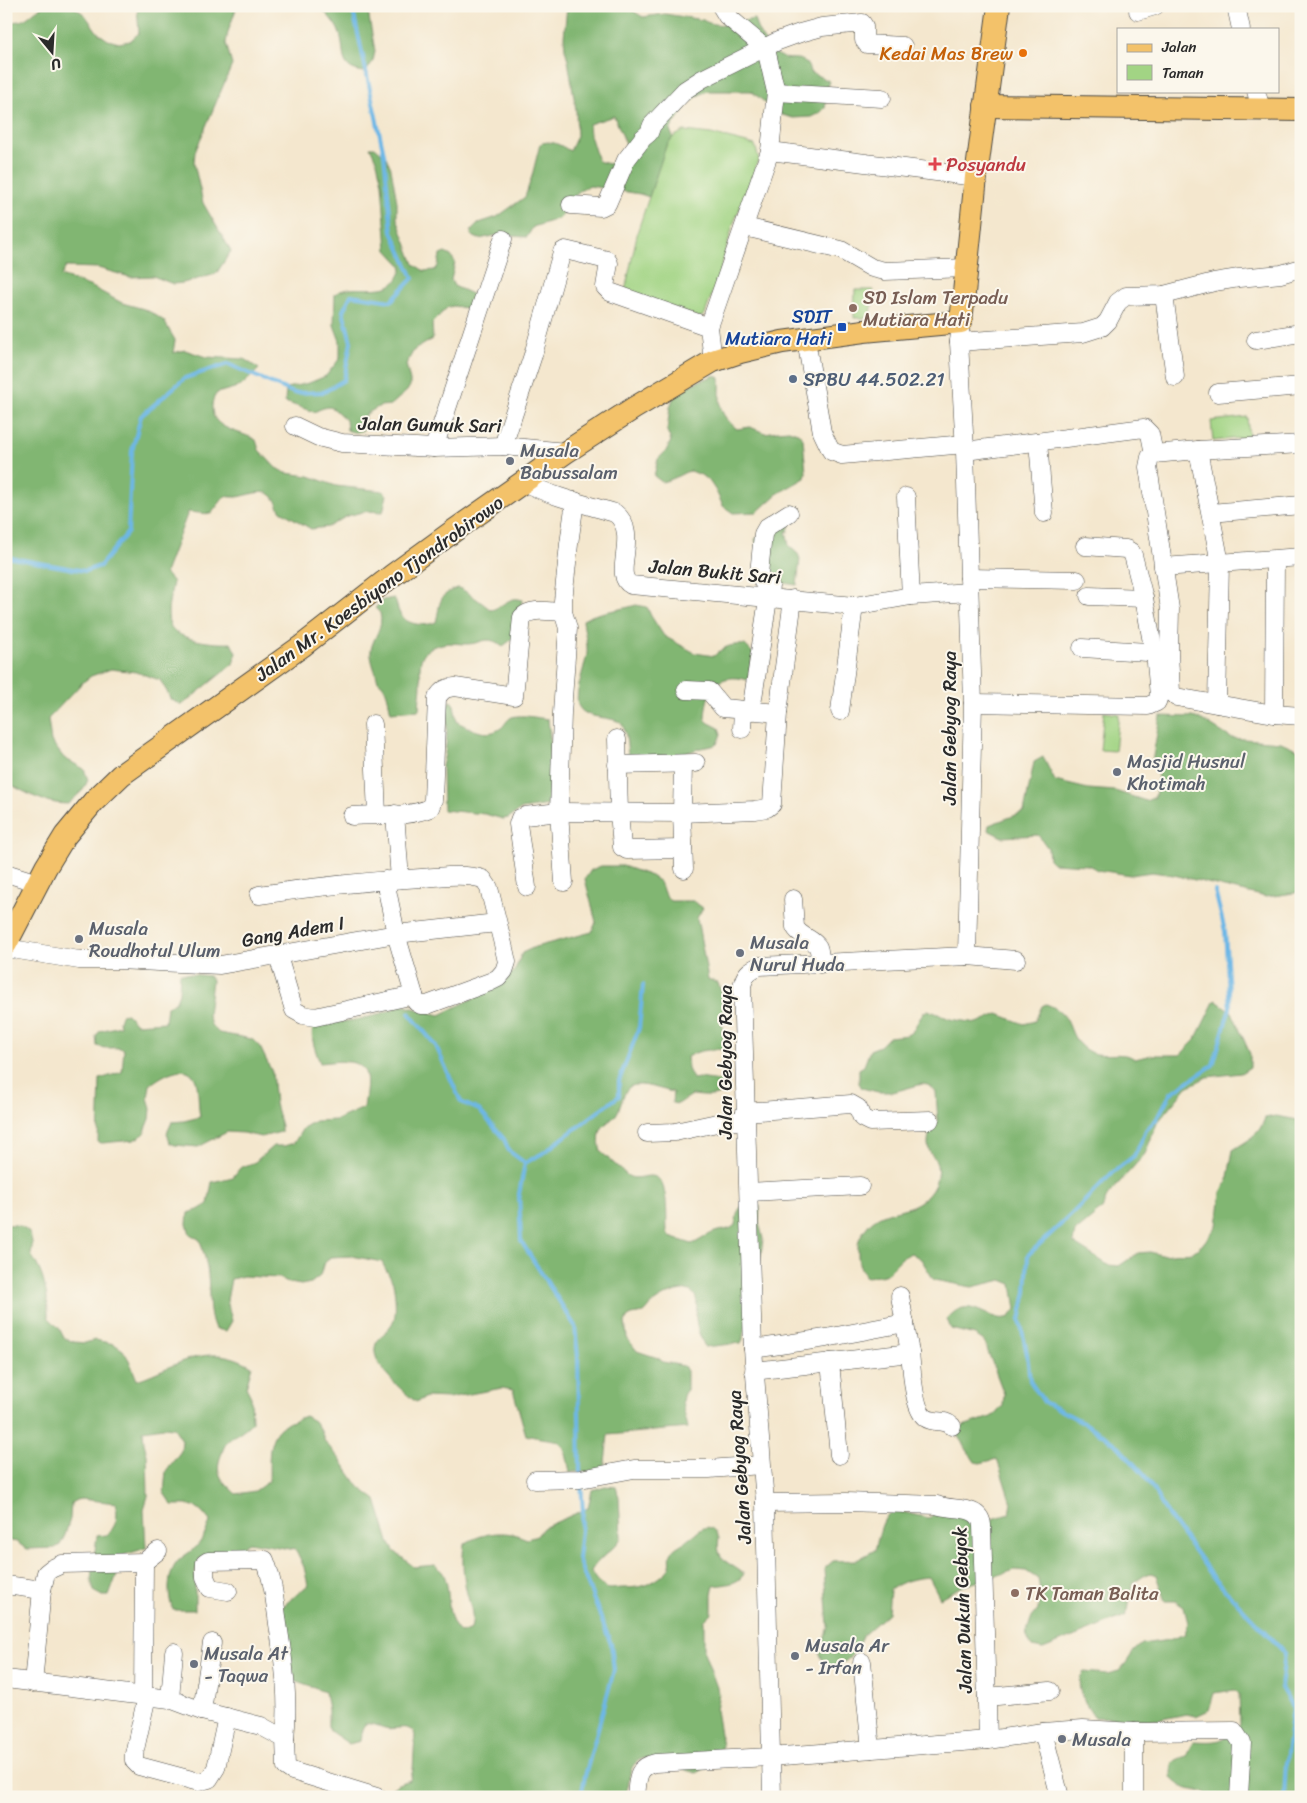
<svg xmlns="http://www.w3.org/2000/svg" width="1307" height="1803" font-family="Sriracha,sans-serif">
<rect width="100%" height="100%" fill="#fbf7ec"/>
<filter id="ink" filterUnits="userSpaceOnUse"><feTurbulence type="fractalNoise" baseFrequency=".02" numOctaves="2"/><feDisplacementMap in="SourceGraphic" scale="10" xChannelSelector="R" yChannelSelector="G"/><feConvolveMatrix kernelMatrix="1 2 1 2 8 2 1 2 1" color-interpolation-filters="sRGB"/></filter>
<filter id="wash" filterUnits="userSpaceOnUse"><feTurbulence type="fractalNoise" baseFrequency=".0096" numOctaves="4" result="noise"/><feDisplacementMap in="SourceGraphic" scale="20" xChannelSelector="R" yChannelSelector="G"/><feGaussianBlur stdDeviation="1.12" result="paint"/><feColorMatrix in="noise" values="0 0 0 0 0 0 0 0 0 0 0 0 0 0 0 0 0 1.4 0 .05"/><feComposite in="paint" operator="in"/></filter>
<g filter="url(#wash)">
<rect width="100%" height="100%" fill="#f4e7ce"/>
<g fill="#a2d484" stroke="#668058">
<polygon points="684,131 711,134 755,145 759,159 733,225 719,275 705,314 700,318 625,291 638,230 666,146 673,137"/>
<polygon points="855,290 873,290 871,318 854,318"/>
<polygon points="1247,417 1249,437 1213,441 1211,421"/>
<polygon points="1104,712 1119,714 1115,751 1100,750"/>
</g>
<g fill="#81b672" stroke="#56704e" fill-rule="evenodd">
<path d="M44,6H73L85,15L98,33L108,40L119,43L130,41L139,33L137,6H237L228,32L226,43L232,65L195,152L194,163L203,203L231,251L216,274L183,283L173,284L153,276L130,277L98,268L66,267L61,276L92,287L122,303L144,309L154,314L164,321L175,340L173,353L185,350L206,357L244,359L259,369L241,386L217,393C213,398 212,402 212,409C213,430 241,431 256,440L259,450L276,468L286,473L309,476L336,486L383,491L387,495L383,512L366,511L347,516L328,527L311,529L281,511C278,507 277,501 273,497C265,487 247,496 237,497C233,497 229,497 225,496L211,514L188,512L165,573L173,582C171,594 165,613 170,625C177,641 216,644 231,643L236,653L233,664L182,705L172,700L160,680L136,672L111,669L91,676L82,683L48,719L51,741L64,758L84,769L88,780L83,790L68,804C44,804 26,793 6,782V21C29,24 27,14 44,6Z"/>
<path d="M320,6H367L375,51L373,61L366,72C335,70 347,49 339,32C336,23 326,14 320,6Z"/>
<path d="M567,6H632L633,11L643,17L665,14L703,20C716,29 739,22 754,19C757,32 767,47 778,55C790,64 805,51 810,72L829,81L825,108L821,112L811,117L793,118L779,114L751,91H708C691,96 680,115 670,130L673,137L666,146L649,197L640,194L590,186L579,191L560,218L533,227L527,237L498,235L479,239L472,236L471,231L479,223L497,217L525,197L532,176L540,144C551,139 560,145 570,151L577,136L576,110L568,60L565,49L564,37ZM614,116L629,151L609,164L598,161L590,135L589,124Z"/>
<path d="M370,147H375L386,157L391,168L397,202V219L414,264L424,271L435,270L438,266L440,255L445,253L451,256L455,262L451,280L454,286L474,295L470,309L454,306L448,307L432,323L433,339L414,350L406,364L410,381V386L407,391L391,405L380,406L366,414L363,430C357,433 354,433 347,430L346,420C331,407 333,403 314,412L285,402L286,388L309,383L326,376L340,358V341L334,325L335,294C351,282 383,296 396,281C398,278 400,274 402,270L401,265L387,250L382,183L377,162Z"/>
<path d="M716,375L720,378C721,403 715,411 737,429L750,427L765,433L777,431L789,430L800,434L803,439L806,472L805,478L777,494L757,512L733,513L723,506L716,491L710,482L701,475L691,471L686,472L672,479L662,482L654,476L658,459L666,451L671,441L667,431L670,407L674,396L689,385Z"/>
<polygon points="791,518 788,532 786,530 789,546 798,554 800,559 797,585 776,582 768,577 755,539"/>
<path d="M458,588C464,589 485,605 491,610C503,607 510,595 522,600L515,637L503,646C485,634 484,644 466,644C458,644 450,642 442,644C418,649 419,663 421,683C421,691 419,701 419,710L391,712C388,702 388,687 378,681C376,672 370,660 371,650C373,637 384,628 380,613L375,608L383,600L394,598C397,603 397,609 400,614C406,625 425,627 436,622C441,603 437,595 458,588Z"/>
<path d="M636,605L647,607L651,616L664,636L695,653L714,656C724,646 732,644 745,645L753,653L748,680C716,671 706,691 705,719L709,723L719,728L721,734L717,744L712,746L701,748L677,756H628C627,747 627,735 623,726C617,714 588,722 579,707C573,696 585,667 587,654C588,643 584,632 583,620C598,611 618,611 636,605Z"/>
<path d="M451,701L454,705L457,722C470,728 487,739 501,728C506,724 506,720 512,717C522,714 538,718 548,719L550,738L549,805L522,809L508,818L503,819L485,814L443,810L442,766C448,747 447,724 447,704Z"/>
<polygon points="1160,716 1192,717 1202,720 1231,738 1281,742 1301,751 1301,892 1266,897 1174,875 1152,872 1130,875 1098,870 1088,865 1053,863 1049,859 1048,848 1038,835 1002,837 988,830 989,825 1024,812 1034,762 1043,757 1055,781 1088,789 1115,791 1146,801 1155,797 1158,776 1152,762"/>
<path d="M601,866H623L651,876L660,882L664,893L670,901H693L703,908L697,918L708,979L718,983L725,1002L722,1025L725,1049C711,1050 699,1049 687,1057L688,1069L693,1079L699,1078L725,1082V1092C714,1098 704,1096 692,1095L678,1104L672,1103L673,1092C662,1090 642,1082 631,1086C622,1090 622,1108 615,1116C610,1122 602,1124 600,1133C599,1139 599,1146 601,1152L628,1176C635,1180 642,1176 651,1176C670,1176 666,1218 667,1232L670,1237L692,1244C700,1241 708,1234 715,1232C723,1229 729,1231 735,1225C739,1204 738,1206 760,1206L759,1222L763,1239L760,1262L757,1267L744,1337L741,1343L705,1347C701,1338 696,1328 696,1317C696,1311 698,1304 696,1298C690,1280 660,1297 652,1304C649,1307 647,1311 644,1313L632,1315L628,1317L625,1322L627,1338L637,1351L658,1358L663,1362L684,1366L687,1371V1390C677,1398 686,1416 688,1428L608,1435L604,1471L570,1472C562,1431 561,1444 526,1435L513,1390L502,1388L448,1398L426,1397L416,1402C403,1391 368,1363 376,1344C381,1334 394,1327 395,1315C396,1306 395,1291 393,1283C390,1276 385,1269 382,1262L352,1256L330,1257L323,1265L320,1276L311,1283L301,1285L290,1283L280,1278L243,1276L231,1279L227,1300L232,1321L226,1331L215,1329C207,1311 210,1293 208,1275C207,1263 203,1251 200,1240L190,1234L187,1224L188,1213L198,1210L208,1204L212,1182L233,1177L240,1168L255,1162L273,1146H284L294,1143L303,1128L315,1121L336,1120L364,1108C365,1098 368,1085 366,1076C363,1056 332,1062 320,1063C316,1052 308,1034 315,1023C344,1023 375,1019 401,1005L440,1015L486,992L514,972L522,953L535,947L592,932L596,922L585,879L591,870Z"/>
<path d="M180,973L209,976L212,980L208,1015L211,1025L219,1033L252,1039L260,1047L272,1072L275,1104L281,1126V1132L261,1137L243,1133L227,1132L198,1147L175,1145L170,1143L167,1133L172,1122L184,1121L200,1117C198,1107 199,1095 197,1085C192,1058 163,1074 150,1085L148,1098L151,1108L150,1119L144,1134L134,1140L102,1143L98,1142L100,1079L122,1072L124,1049C115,1046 106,1050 97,1046L96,1036L100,1031L120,1026L119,1021L121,1015L127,1014L136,1024L165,1022L167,1007L176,1001L179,993Z"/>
<path d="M1215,1000L1232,1012L1250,1054V1067L1241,1073L1207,1077L1187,1087L1157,1123L1145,1154L1108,1195L1102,1209L1075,1232L1073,1243L1108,1265L1119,1266L1138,1253L1150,1252L1161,1255L1193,1252L1202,1245L1217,1226L1221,1192L1227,1182L1233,1150C1248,1140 1259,1136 1265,1118L1276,1116L1298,1120L1301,1123V1797H1210C1204,1787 1197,1792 1188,1789C1182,1788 1176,1781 1171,1777C1171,1762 1173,1762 1186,1757L1193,1741C1218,1742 1223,1743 1240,1724L1239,1694L1235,1690L1214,1693L1209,1710L1196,1716L1186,1714L1158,1720L1094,1717C1086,1705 1072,1685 1084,1672L1107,1674L1119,1671L1126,1663L1134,1651L1142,1644L1169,1640L1185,1634L1188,1623L1184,1607L1175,1601H1165L1156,1575L1151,1573L1145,1575L1132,1584L1128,1611L1125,1616L1043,1649L1032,1647L1026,1635L1031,1619L1038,1610L1040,1590L1038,1579L1026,1571L1015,1570L960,1587L940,1598L929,1577C914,1578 902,1581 890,1590L888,1613L862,1636L855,1652L847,1660L838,1666L827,1668L820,1654L828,1626L824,1569L833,1561L857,1560L875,1550C879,1537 881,1516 894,1510L928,1518L960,1506L982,1522L1009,1514L1011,1503L997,1459L980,1463L975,1462L957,1435L963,1426L991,1417L1003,1406L1004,1394L984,1341L975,1335L951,1329L947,1319C966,1297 978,1313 998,1318C1002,1319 1007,1318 1010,1317L1016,1309L1012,1284L1002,1280L972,1287L934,1280L921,1259L911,1253C896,1259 896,1267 886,1274C881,1277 872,1276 866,1277C858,1264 858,1263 858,1248C858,1239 861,1235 866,1228C883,1205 910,1216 929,1194C936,1186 940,1172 936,1161C935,1158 931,1155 930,1152C925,1142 930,1128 938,1121L936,1092L928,1085L922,1084L893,1092H878L862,1088L859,1083V1069L864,1066L870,1050L880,1046L889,1037L907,1035L912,1032L923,1013L928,1010L950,1019L977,1023L998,1014L1024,1024L1035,1021L1042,1006L1046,1004C1077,1015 1064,1035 1086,1050C1100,1060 1122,1049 1135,1059L1152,1055H1180L1195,1040Z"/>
<path d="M6,1225C28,1223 35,1235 31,1255C44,1273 48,1295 48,1317L59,1328L64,1338L74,1342L85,1343L95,1340L114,1344L123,1350L129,1360L137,1380C178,1366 207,1340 252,1366L246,1387L251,1397L252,1422C244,1431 235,1434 227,1442C225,1445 223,1449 222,1453C213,1473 222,1481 236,1494L255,1491L269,1481C270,1464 266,1441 280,1428C286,1423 297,1419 305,1416L314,1421L321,1431L325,1442L339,1458L359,1487L376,1500L389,1542L394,1551L414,1567L435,1565C437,1567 441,1570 443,1573C453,1593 443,1618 461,1633L471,1629C475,1614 469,1603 466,1589C463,1574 462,1559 464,1544C484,1532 506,1529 527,1539L537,1536L543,1528L588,1508L592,1490L605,1486L616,1487L619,1498L621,1538C613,1551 599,1557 591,1571C594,1578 599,1584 606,1588C610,1590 617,1588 622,1588C640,1588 653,1585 667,1571C673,1565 669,1560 671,1553C674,1547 681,1545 686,1541C699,1532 709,1517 719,1538C715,1561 728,1561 744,1574C737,1585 725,1584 714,1586L712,1594V1613L704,1621V1652L719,1693L716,1710L722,1746C719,1756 706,1770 696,1773L644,1758C624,1765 633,1782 624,1797H380L398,1784L410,1780L413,1770L415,1735C409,1722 395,1731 385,1728C377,1726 373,1723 365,1724L362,1729L360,1741L349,1744L330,1731L328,1726V1710L325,1692L294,1681L282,1607L308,1585L304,1567L296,1550L249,1542L244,1545L240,1550L199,1560L195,1572V1610H173C167,1595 167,1574 178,1561C183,1556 189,1553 194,1549C201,1543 208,1530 210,1521C196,1503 194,1505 172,1505L164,1493L166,1471L181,1451L182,1440L174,1428L163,1427L143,1430L144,1443L147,1455L148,1496L144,1509L146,1548L124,1555L109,1596H103L94,1591L91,1580L97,1536L107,1535C117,1525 118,1518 116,1503L81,1499L76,1500L71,1503L70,1519L65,1535L60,1545L55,1548L26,1549L17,1542L6,1540Z"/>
</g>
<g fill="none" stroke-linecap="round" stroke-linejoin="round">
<g stroke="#6db7e6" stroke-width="4">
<polyline points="6,557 85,571 100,566 128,532 132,451 141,416 185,378 228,364 294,393 324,392 344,380 351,342 343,311 351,295 391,301 413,278 392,232 384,154 352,6"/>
<polyline points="1215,891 1225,931 1230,1008 1213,1065 1171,1093 1156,1120 1146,1130 1142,1140 1134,1156 1112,1173 1072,1214 1028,1255 1026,1292 1020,1320 1027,1354 1030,1381 1044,1402 1083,1422 1116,1444 1145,1476 1168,1515 1214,1578 1285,1653 1281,1688 1293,1708 1286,1762 1284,1797"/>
<polyline points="409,1013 436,1046 461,1102 479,1110 504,1139 509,1151 525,1163"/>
<polyline points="580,1473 578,1357 575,1326 521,1241 519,1194 525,1163 543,1153 619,1096 619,1081 639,1028 643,985"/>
<polyline points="581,1797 585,1776 614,1670 611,1644 578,1559 583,1512 581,1483"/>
</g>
</g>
</g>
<g filter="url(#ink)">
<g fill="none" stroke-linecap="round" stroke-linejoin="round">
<g stroke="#494743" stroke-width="19">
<g id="minor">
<polyline points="1236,6 1241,29"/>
<polyline points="1138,11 1155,6"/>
<polyline points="1256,91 1261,109"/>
<polyline points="776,92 882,98"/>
<polyline points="770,151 976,177"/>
<polyline points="571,205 601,207 607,204 626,160 643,138 649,133 652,125 685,90 702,79 778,41 800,33 822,27 862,23 864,26 864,40 867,44 903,46"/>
<polyline points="745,227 841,250 872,268 885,271 967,268"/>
<polyline points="1164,295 1175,377"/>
<polyline points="709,327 770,151 776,92 766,49 727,16 721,6"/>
<polyline points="806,340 822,432 831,451 842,455 965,444"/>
<polyline points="1256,340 1301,333"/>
<polyline points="959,342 1083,333 1102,327 1108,321 1118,302 1126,296 1164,295 1214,282 1239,278 1281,274 1301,268"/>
<polyline points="1218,393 1301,386"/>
<polyline points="295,426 318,437 342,443 434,448 503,446 566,452"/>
<polyline points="1038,442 1044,513"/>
<polyline points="503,446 533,355 562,252 565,250 607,260 609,263 605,287 610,292 709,327 713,361"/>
<polyline points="434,448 503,239"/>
<polyline points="1198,450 1220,563 1217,704"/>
<polyline points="965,451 1144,428 1150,434 1154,454"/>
<polyline points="1154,454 1150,457 1148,467 1170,609 1169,653 1171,692 1176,697 1274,714 1301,716"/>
<polyline points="1154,454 1198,450 1301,444"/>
<path d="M524,482C552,497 584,504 615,513C641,533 611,575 631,585L854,606L911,596L969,592"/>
<polyline points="906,497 911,596"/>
<polyline points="1211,513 1301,505"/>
<polyline points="1163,567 1301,557"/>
<polyline points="969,578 1077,580"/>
<polyline points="1089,596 1144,598"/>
<polyline points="1082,648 1164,653"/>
<polyline points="686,690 709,691 723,708 778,713"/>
<polyline points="973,703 1148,706 1157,702 1159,696 1155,652 1153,648 1144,598 1133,555 1131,552 1126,549 1085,546"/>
<polyline points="751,711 770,586 763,582 759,574 763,534 767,527 789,513"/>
<polyline points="840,711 854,606"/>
<polyline points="1274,714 1275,560"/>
<polyline points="373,724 377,814"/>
<polyline points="742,729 743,710"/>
<polyline points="617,739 619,812 622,847 627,850 683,849"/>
<polyline points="683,764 682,813 684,869"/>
<polyline points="617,765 696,763"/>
<polyline points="395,814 400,879"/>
<path d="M352,816C377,814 407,818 430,808L433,800L437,698C442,690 445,688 455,687L514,696L522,617C532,607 550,612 563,612"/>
<polyline points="6,873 38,883"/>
<polyline points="564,882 559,812 562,713 568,628 563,612 563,601 569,544 575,501"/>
<polyline points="527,887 518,824 520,818 525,816 559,812 682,813 755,810 767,808 772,804 778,713 793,599"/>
<path d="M259,895C313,887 367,881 421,878C441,877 463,873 483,879L489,888L503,944L507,962L504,971L498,978L490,982L427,1005H421L416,1002L396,934L385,880"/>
<path d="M793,899L795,927C800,937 813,938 818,947C820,952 820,959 820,964"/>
<polyline points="6,948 79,960 118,960 220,965 396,934 497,923"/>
<polyline points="278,956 294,1010 303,1015 315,1017 414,995"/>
<polyline points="967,956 1016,960"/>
<polyline points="745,1112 851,1104 858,1108 862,1118 870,1122 930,1120"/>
<polyline points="647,1133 675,1132 717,1123 745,1120"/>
<polyline points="749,1192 860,1186"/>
<polyline points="900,1296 910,1353"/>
<polyline points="753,1349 826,1338 905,1323"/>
<polyline points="830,1362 839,1455"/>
<path d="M754,1371L910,1353C912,1368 913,1410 926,1418C935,1424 944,1418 952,1426"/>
<polyline points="535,1480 580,1479 634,1469 709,1469 761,1465"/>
<path d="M765,1503L846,1502L937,1505C951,1511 980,1504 982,1525L988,1740"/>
<polyline points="144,1562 158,1551"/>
<polyline points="6,1585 42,1590"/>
<path d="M228,1591L210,1588L205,1577V1563L208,1561L265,1560C273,1580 275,1602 278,1624C284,1662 289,1700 285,1739"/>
<polyline points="862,1662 871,1749"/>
<polyline points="6,1679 170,1699 202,1711 261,1726 285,1739 286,1767 292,1771 377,1797"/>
<polyline points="33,1683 42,1590 46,1573 51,1569 62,1564 144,1562 143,1695"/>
<polyline points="147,1696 134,1754 134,1761 139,1766 199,1782 209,1779 216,1768 227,1717"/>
<polyline points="987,1697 1050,1691"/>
<polyline points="170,1699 174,1652"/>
<polyline points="202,1711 212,1643"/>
<polyline points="1043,1732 1060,1797"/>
<path d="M636,1797C638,1780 636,1767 655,1763L770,1757L988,1740L1043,1732L1083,1729L1134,1732L1234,1731L1242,1743L1239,1797"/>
<path d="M772,1797L765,1503L753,1349L742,986C745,974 749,970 760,966L967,956L973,703L965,451L959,342L961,322"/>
<polyline points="1134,1797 1134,1732"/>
</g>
</g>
<g stroke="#494743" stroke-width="24">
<g id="major">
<polyline points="985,106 1301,110"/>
<polyline points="6,944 46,867 65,836 94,801 121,775 302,646 393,575 455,530 566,452 634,408 713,361 740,352 782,342 864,331 961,322 976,177 999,6"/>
</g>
</g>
<use href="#minor" stroke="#fff" stroke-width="18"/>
<use href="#major" stroke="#f3c26a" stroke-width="22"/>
</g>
</g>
<circle fill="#e8710a" stroke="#fbf7ec" stroke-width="2" cx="1023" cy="53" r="5"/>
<path fill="#e0444e" stroke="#fbf7ec" stroke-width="2" d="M932.5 156.5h5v5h5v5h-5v5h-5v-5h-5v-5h5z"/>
<g fill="#8d6e63" stroke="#fbf7ec" stroke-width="2">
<circle cx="853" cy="308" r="5"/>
<circle cx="1015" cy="1593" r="5"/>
</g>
<rect fill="#1a4fb4" stroke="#fbf7ec" stroke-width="2" x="837" y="322" width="10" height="10" rx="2.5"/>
<circle fill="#5c6f8a" stroke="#fbf7ec" stroke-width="2" cx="793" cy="379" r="5"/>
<g fill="#6b7280" stroke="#fbf7ec" stroke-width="2">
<circle cx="510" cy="461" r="5"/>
<circle cx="1117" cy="772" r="5"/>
<circle cx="79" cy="939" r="5"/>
<circle cx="740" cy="953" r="5"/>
<circle cx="795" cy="1656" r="5"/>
<circle cx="194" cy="1664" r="5"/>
<circle cx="1062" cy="1739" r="5"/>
</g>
<g text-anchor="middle" stroke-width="4" stroke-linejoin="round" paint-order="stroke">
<g font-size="19" fill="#c56008" stroke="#fbf7ec" text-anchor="end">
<text x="1013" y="60">Kedai Mas Brew</text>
</g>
<g font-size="19" fill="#be3a42" stroke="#fbf7ec" text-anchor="start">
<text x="946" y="171">Posyandu</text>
</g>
<g font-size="19" fill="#785e54" stroke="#fbf7ec" text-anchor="start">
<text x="863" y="304">SD Islam Terpadu<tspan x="863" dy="22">Mutiara Hati</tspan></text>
<text x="1025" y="1600">TK Taman Balita</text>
</g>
<g font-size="19" fill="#164399" stroke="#fbf7ec" text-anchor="end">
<text x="832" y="323">SDIT<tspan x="832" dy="22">Mutiara Hati</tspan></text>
</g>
<g font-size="19" fill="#4e5e75" stroke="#fbf7ec" text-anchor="start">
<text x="803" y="386">SPBU 44.502.21</text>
</g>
<g font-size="19" fill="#2b2b2b" stroke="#fbf7ec">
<text transform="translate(430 424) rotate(1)" y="7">Jalan Gumuk Sari</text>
<text transform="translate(715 571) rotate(5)" y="7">Jalan Bukit Sari</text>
<text transform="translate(379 588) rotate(-36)" y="7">Jalan Mr. Koesbiyono Tjondrobirowo</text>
<text transform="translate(949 728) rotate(-90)" y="7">Jalan Gebyog Raya</text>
<text transform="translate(293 931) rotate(-10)" y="7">Gang Adem I</text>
<text transform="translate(725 1062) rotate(-90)" y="7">Jalan Gebyog Raya</text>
<text transform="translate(739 1467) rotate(-94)" y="7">Jalan Gebyog Raya</text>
<text transform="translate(962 1610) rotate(-92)" y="7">Jalan Dukuh Gebyok</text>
</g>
<g font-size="19" fill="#5b616d" stroke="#fbf7ec" text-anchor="start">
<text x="520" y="457">Musala<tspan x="520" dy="22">Babussalam</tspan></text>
<text x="1127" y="768">Masjid Husnul<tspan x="1127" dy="22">Khotimah</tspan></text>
<text x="89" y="935">Musala<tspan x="89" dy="22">Roudhotul Ulum</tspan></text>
<text x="750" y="949">Musala<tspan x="750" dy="22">Nurul Huda</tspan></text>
<text x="805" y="1652">Musala Ar<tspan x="805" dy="22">- Irfan</tspan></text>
<text x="204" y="1660">Musala At<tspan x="204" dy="22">- Taqwa</tspan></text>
<text x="1072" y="1746">Musala</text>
</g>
</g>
<rect width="1307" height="1803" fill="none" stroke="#fbf7ec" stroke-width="25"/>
<rect x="1117" y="28" width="162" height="65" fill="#fbf7ec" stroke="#a8a59f"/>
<rect x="1127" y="44" width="25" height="8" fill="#f3c26a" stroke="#a8a59f"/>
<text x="1162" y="52" font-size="15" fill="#2b2b2b">Jalan</text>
<rect x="1127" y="65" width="25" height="15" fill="#a2d484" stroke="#a8a59f"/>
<text x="1162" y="78" font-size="15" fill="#2b2b2b">Taman</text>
<g transform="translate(52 52) rotate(162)" stroke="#fbf7ec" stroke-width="4" paint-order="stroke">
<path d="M0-4L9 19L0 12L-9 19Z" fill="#2b2b2b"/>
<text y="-8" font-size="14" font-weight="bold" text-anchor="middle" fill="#2b2b2b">U</text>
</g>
</svg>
